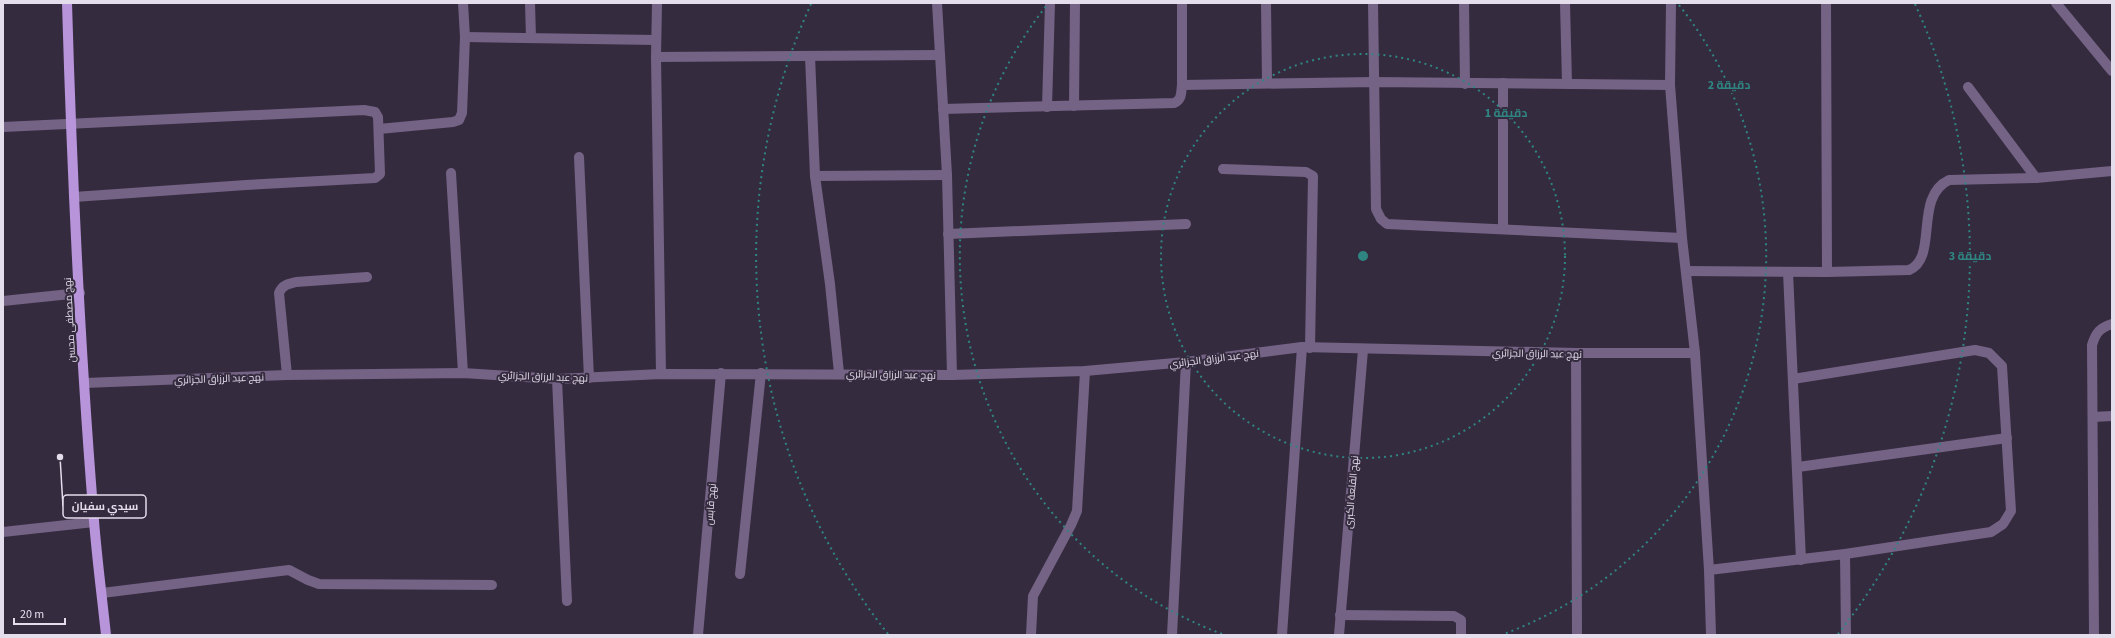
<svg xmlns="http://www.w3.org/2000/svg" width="2115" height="638" font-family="'Source Sans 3',Cairo,sans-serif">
<rect width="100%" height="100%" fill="#352b3f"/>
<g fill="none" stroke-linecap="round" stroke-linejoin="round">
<g stroke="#746385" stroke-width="10">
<polyline points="530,3 531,38"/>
<polyline points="657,3 656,57 661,374"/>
<polyline points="937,3 947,175 952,375"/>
<polyline points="1182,3 1182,85"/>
<polyline points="1266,3 1267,83"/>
<polyline points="1373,3 1376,209 1381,219 1387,224 1682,238"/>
<polyline points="1464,3 1465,84"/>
<polyline points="1565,3 1567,83"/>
<polyline points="1671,3 1670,85 1682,238 1695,353 1709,570 1711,635"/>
<polyline points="1826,3 1827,272"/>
<polyline points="2056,3 2112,71"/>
<polyline points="465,37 656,40"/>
<polyline points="810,56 815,176 830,284 839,373"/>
<polyline points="656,57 939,55"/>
<polyline points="1503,83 1503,228"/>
<polyline points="1968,87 2036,178"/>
<polyline points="1074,106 1075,3"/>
<polyline points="1047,107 1050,3"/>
<path d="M943,109L1174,103C1182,100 1181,93 1182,85L1374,82L1670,85"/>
<polyline points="3,127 364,110 375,112 378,117 380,174 375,178 246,185 74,197"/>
<polyline points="379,129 453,122 459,120 462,113 465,37 463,3"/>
<polyline points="579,157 589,378"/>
<polyline points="1223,169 1306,172 1313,176 1310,348"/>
<polyline points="451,173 463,373"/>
<polyline points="815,176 947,175"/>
<polyline points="948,234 1186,224"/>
<path d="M1687,271L1827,272L1909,270C1939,258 1913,197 1949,180L2036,178L2112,171"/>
<polyline points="1788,272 1801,560"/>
<polyline points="3,301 80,293"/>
<polyline points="1576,353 1577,635"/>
<path d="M287,375L279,293C282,285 288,284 296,282L367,277"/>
<polyline points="557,379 567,601"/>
<polyline points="85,383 287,375 463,373 557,379 661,374 952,375 1085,371 1186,362 1302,347 1576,353 1695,353"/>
<polyline points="2093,417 2112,416"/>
<polyline points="1798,467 2007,438"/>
<polyline points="3,532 94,522"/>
<polyline points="1845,554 1846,635"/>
<polyline points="1709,570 1845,554 1991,532 2003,524 2011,511 2002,366 1989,353 1975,350 1793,379"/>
<polyline points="740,574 761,373"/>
<polyline points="102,593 289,570 308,580 319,584 492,585"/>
<polyline points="1340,615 1454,616 1461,620 1461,635"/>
<polyline points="698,635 721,373"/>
<polyline points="1031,635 1033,596 1071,525 1077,511 1085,371"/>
<polyline points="1172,635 1186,362"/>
<polyline points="1282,635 1302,347"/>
<polyline points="1339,635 1363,350"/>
<path d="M2094,635L2092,345C2096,332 2100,328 2112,324"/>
</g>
<path stroke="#b894da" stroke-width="10" d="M67,3C72,176 80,349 94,521C97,559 102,597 106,635"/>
</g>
<g fill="none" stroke="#2f8581" stroke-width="2" stroke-dasharray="2 4">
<circle cx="1363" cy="256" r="202"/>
<path d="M1222 634A404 404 0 0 1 1047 5M1679 5A404 404 0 0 1 1504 634"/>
<path d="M888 634A607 607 0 0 1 811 4M1915 4A607 607 0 0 1 1838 634"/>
</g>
<g text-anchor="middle" stroke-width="4" stroke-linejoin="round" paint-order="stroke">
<g font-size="10" fill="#e4ddeb" stroke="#352b3f">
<text transform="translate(69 320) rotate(-93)" y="4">نهج مصطفى محسن</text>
<text transform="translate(1537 353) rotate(1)" y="4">نهج عبد الرزاق الجزائري</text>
<text transform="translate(1214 358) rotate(-7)" y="4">نهج عبد الرزاق الجزائري</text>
<text transform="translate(891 374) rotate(1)" y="4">نهج عبد الرزاق الجزائري</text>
<text transform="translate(543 376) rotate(2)" y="4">نهج عبد الرزاق الجزائري</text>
<text transform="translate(219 378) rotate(-2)" y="4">نهج عبد الرزاق الجزائري</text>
<text transform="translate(1351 492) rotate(-85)" y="4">نهج القلعة الكبرى</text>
<text transform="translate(710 504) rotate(-85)" y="4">نهج قابس</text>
</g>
</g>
<circle cx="1363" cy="256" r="6" fill="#2f8581" stroke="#352b3f" stroke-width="2"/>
<g font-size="12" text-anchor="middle" font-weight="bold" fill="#2f8581" stroke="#352b3f" stroke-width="4" stroke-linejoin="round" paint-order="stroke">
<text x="1729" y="89">2 دقيقة</text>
<text x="1506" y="117">1 دقيقة</text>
<text x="1970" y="260">3 دقيقة</text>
</g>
<path fill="none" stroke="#e4ddeb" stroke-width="1.5" d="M60 457L63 506"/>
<circle fill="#e4ddeb" stroke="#352b3f" stroke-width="1.5" cx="60" cy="457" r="4"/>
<rect fill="#352b3f" stroke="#e4ddeb" stroke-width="1.5" x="63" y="495" width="83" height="23" rx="4"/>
<g font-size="11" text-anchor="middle" font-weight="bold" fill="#e4ddeb">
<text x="105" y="510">سيدي سفيان</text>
</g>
<rect width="2115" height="638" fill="none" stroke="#e4ddeb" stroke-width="8"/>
<path d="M14 618v6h51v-6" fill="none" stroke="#e4ddeb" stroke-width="2"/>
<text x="20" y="618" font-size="12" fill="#e4ddeb" stroke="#352b3f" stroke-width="3" paint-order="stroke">20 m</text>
</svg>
